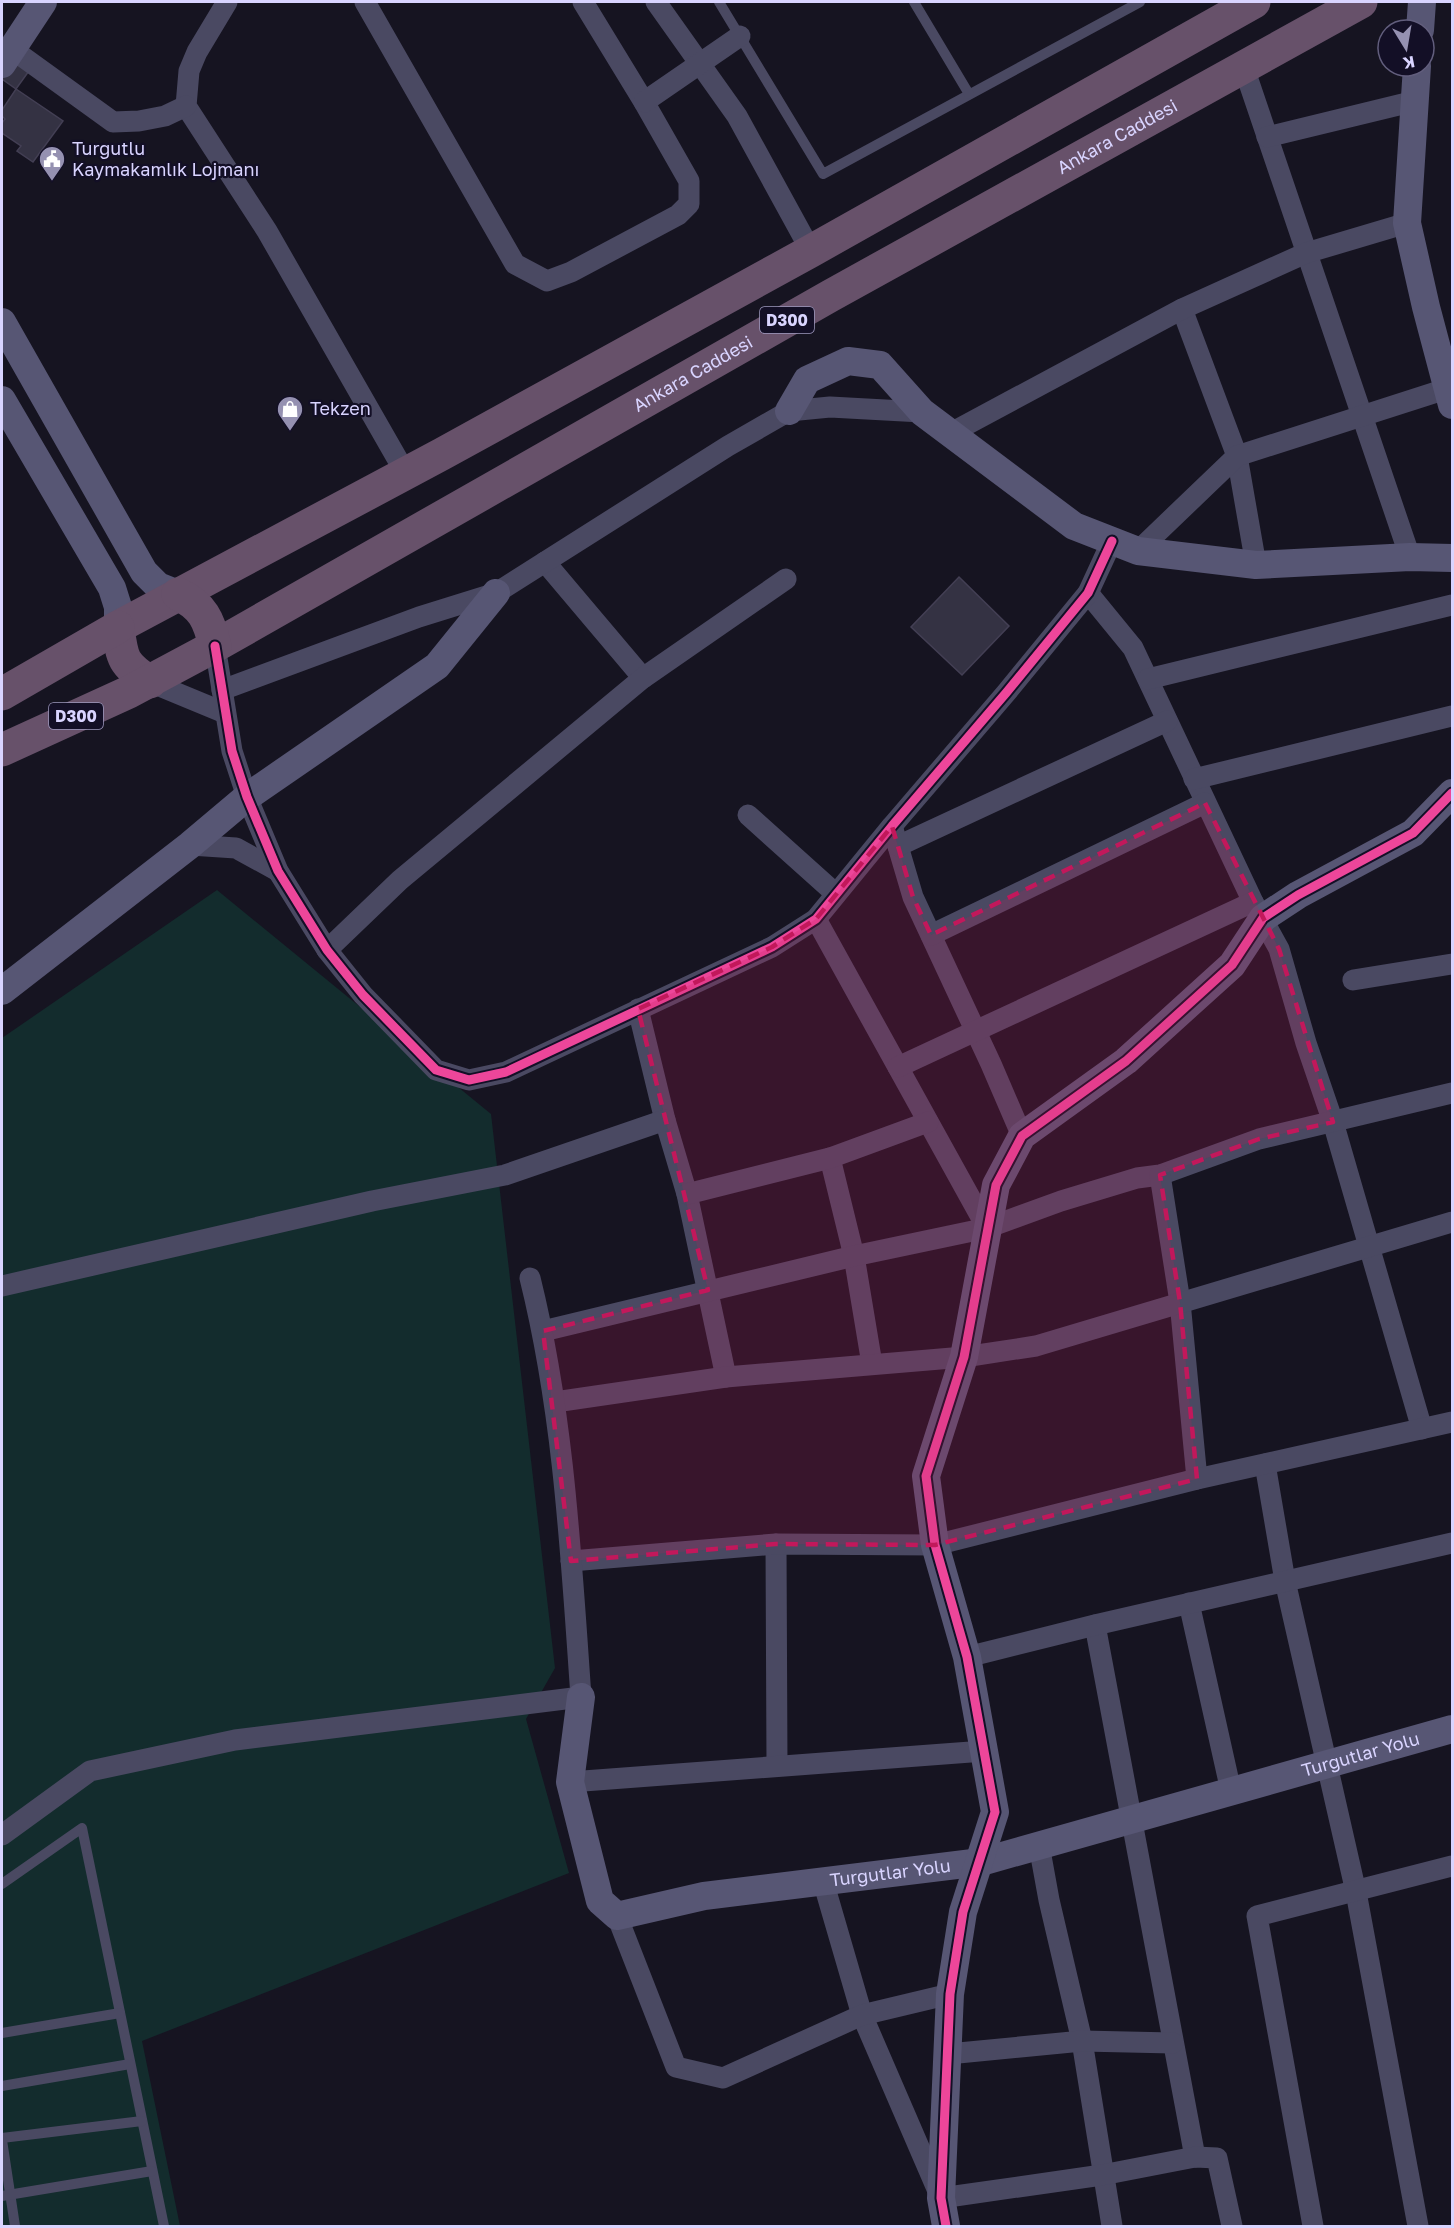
<svg xmlns="http://www.w3.org/2000/svg" width="1454" height="2228" font-family="'Golos Text',sans-serif">
<rect width="100%" height="100%" fill="#161421"/>
<polygon fill="#132c2d" points="217,890 491,1114 555,1668 526,1719 569,1873 142,2041 180,2226 2,2226 2,1038"/>
<g fill="#343243" stroke="#433f54" stroke-width="1.5">
<polygon points="2,64 34,64 16,89 2,79"/>
<polygon points="16,89 63,121 33,162 17,151 21,146 2,133 2,123 5,119 2,116 2,110"/>
<polygon points="959,577 1009,626 962,675 911,627"/>
</g>
<g fill="none" stroke-linecap="round" stroke-linejoin="round">
<g stroke="#4a4962" stroke-width="10">
<polyline points="719,2 823,174 1140,2"/>
<polyline points="914,2 969,94"/>
<polyline points="2,1884 82,1828 164,2226"/>
<polyline points="2,2033 120,2013"/>
<polyline points="2,2086 130,2064"/>
<polyline points="2,2138 142,2121"/>
<polyline points="2,2140 15,2226"/>
<polyline points="2,2196 152,2171"/>
</g>
<g stroke="#4a4962" stroke-width="21">
<polyline points="227,2 197,52 189,71 186,106 267,231 406,474"/>
<polyline points="365,2 515,264 547,281 571,272 678,215 689,204 689,181 644,102 583,2"/>
<polyline points="656,2 737,116 811,251"/>
<polyline points="12,49 113,122 139,121 165,116 186,106"/>
<polyline points="1244,68 1410,557"/>
<polyline points="644,102 740,36"/>
<polyline points="1267,137 1415,101"/>
<polyline points="1182,309 1237,456 1256,565"/>
<polyline points="951,433 1182,309 1306,253 1407,223"/>
<polyline points="1138,551 1237,456 1452,387"/>
<polyline points="545,562 643,678"/>
<polyline points="1088,593 1133,648 1253,902 1279,949 1306,1043 1333,1122 1422,1429"/>
<polyline points="215,646 232,751 247,797 278,871 327,950 363,995 436,1070 469,1080 506,1072 772,947 816,919 892,826 1006,693 1088,593 1112,541"/>
<polyline points="1148,679 1452,605"/>
<polyline points="150,682 225,713"/>
<polyline points="222,690 419,617 496,593 728,446 789,411 830,407 922,412"/>
<polyline points="1194,779 1452,716"/>
<polyline points="748,815 836,894"/>
<polyline points="892,826 913,897 991,1064 1022,1136"/>
<polyline points="190,845 236,848 278,871"/>
<polyline points="898,846 1167,721"/>
<polyline points="816,919 987,1228 1061,1201 1137,1178 1160,1175 1259,1139 1452,1093"/>
<polyline points="931,935 1205,803"/>
<polyline points="327,950 400,880 643,678 786,579"/>
<polyline points="1353,980 1452,964"/>
<polyline points="638,1009 665,1120 687,1194 726,1377"/>
<polyline points="898,1067 1253,902"/>
<polyline points="830,1158 854,1256 872,1364"/>
<polyline points="1160,1175 1180,1302 1197,1479"/>
<polyline points="687,1194 830,1158 928,1122"/>
<polyline points="2,1286 372,1201 505,1175 665,1120"/>
<polyline points="543,1331 854,1256 987,1228"/>
<polyline points="555,1402 726,1377 964,1357 1036,1346 1452,1222"/>
<polyline points="1265,1464 1285,1581 1356,1892 1418,2226"/>
<polyline points="776,1544 777,1766"/>
<polyline points="571,1561 776,1544 935,1545 1197,1479 1452,1422"/>
<polyline points="1189,1603 1231,1791"/>
<polyline points="1095,1625 1195,2157"/>
<polyline points="967,1657 1095,1625 1452,1543"/>
<polyline points="570,1782 984,1751"/>
<path d="M2,1835L90,1771L235,1740L581,1697C571,1556 564,1415 530,1278"/>
<polyline points="1039,1845 1049,1900 1082,2041 1112,2226"/>
<polyline points="823,1881 862,2015 941,2198 1102,2175 1195,2157 1217,2158 1232,2226"/>
<polyline points="617,1916 676,2067 723,2078 862,2015 950,1994"/>
<polyline points="948,2054 1082,2041 1173,2043"/>
<polyline points="1313,2226 1257,1916 1452,1866"/>
</g>
<g stroke="#575674" stroke-width="28">
<polyline points="1420,30 1422,2"/>
<polyline points="2,64 43,2"/>
<polyline points="1417,66 1407,223 1426,307 1452,405"/>
<polyline points="2,322 144,572 158,586 178,594"/>
<polyline points="2,400 112,588 118,607 118,627"/>
<polyline points="789,411 807,380 848,361 880,365 922,412 1074,526 1138,551 1256,565 1410,557 1452,558"/>
<polyline points="2,991 190,845 247,797 437,666 496,593"/>
<path id="s1" d="M581,1697L570,1782L600,1901L617,1916L704,1896L981,1862L1452,1729"/>
<polyline points="946,2226 941,2198 950,1994 963,1912 995,1812 967,1657 935,1545 926,1476 964,1357 996,1185 1022,1136 1126,1061 1232,965 1263,918 1298,895 1413,833 1452,793"/>
</g>
<g stroke="#67516a" stroke-width="33">
<path id="s2" d="M215,646L830,296L1361,2"/>
<path d="M150,682C122,664 122,658 118,627L442,454L811,251L1254,2"/>
<polyline points="2,694 118,627"/>
<path d="M2,750L129,692L215,646C209,620 203,606 178,594"/>
</g>
<g stroke="#130f26" stroke-width="13">
<g id="cycleway">
<polyline points="215,646 232,751 247,797 278,871 327,950 363,995 436,1070 469,1080 506,1072 772,947 816,919 892,826 1006,693 1088,593 1112,541"/>
<polyline points="946,2226 941,2198 950,1994 963,1912 995,1812 967,1657 935,1545 926,1476 964,1357 996,1185 1022,1136 1126,1061 1232,965 1263,918 1298,895 1413,833 1452,793"/>
</g>
</g>
<use href="#cycleway" stroke="#ed469a" stroke-width="9"/>
</g>
<path fill="#c2185b" fill-opacity="0.2" stroke="#c2185b" stroke-width="4.5" stroke-dasharray="12 8" stroke-linejoin="round" d="M1205,803L1279,949L1333,1122L1259,1139L1160,1175L1180,1302L1197,1479L935,1545L776,1544L571,1561L543,1331L708,1290L638,1009L772,947L816,919L892,826L913,897L931,935Z"/>
<defs>
<g id="civic-pin" transform="scale(1.35)"><path d="M0 17L-7.5 6A9.5 9.5 0 1 1 7.5 6Z" fill="#9591b1" stroke="#130f26"/><path d="M-.6-6.5H3V-4.5H.6V-3L4-1V1h2V6H-6V1h2V-1L-.6-3ZM-1.2 2.5V6h2.4V2.5Z" fill="#fff"/></g>
<g id="shop-pin" transform="scale(1.35)"><path d="M0 17L-7.5 6A9.5 9.5 0 1 1 7.5 6Z" fill="#9591b1" stroke="#130f26"/><path d="M-5-2.5h2.3a2.7 3.5 0 0 1 5.4 0H5L5.5 6h-11ZM-1.5-2.5h3a1.5 2.3 0 0 0-3 0Z" fill="#fff"/></g>
</defs>
<g fill-rule="evenodd">
<use href="#civic-pin" x="52" y="159"/>
<use href="#shop-pin" x="290" y="409"/>
</g>
<g text-anchor="middle" stroke-width="4.5" stroke-linejoin="round" paint-order="stroke">
<g fill="#130f26" stroke="#9e99be" stroke-width="1.5">
<rect x="760" y="307" width="54" height="26" rx="4.5"/>
<rect x="49" y="703" width="54" height="26" rx="4.5"/>
</g>
<g font-size="16" font-weight="bold" fill="#d9d4ff">
<text x="787" y="326">D300</text>
<text x="76" y="722">D300</text>
</g>
<g font-size="18" fill="#d9d4ff" stroke="#130f26">
<text dy="6" stroke="none"><textPath href="#s2" startOffset="1036">Ankara Caddesi</textPath></text>
<text dy="6" stroke="none"><textPath href="#s2" startOffset="550">Ankara Caddesi</textPath></text>
<text dy="6" stroke="none"><textPath href="#s1" startOffset="994">Turgutlar Yolu</textPath></text>
<text dy="6" stroke="none"><textPath href="#s1" startOffset="508">Turgutlar Yolu</textPath></text>
</g>
<g font-size="18" fill="#d9d4ff" stroke="#130f26" text-anchor="start">
<text x="72" y="155">Turgutlu<tspan x="72" dy="21">Kaymakamlık Lojmanı</tspan></text>
<text x="310" y="415">Tekzen</text>
</g>
</g>
<rect width="1454" height="2228" fill="none" stroke="#d9d4ff" stroke-width="6"/>
<g transform="translate(1406 48) rotate(169)"><circle r="28" fill="#130f26" stroke="#625e7d" stroke-width="1.5"/>
<path d="M0-4.5L10 22L0 15L-10 22Z" fill="#9591b1"/>
<text y="-9" font-size="16" font-weight="bold" text-anchor="middle" fill="#d9d4ff">K</text>
</g>
</svg>
